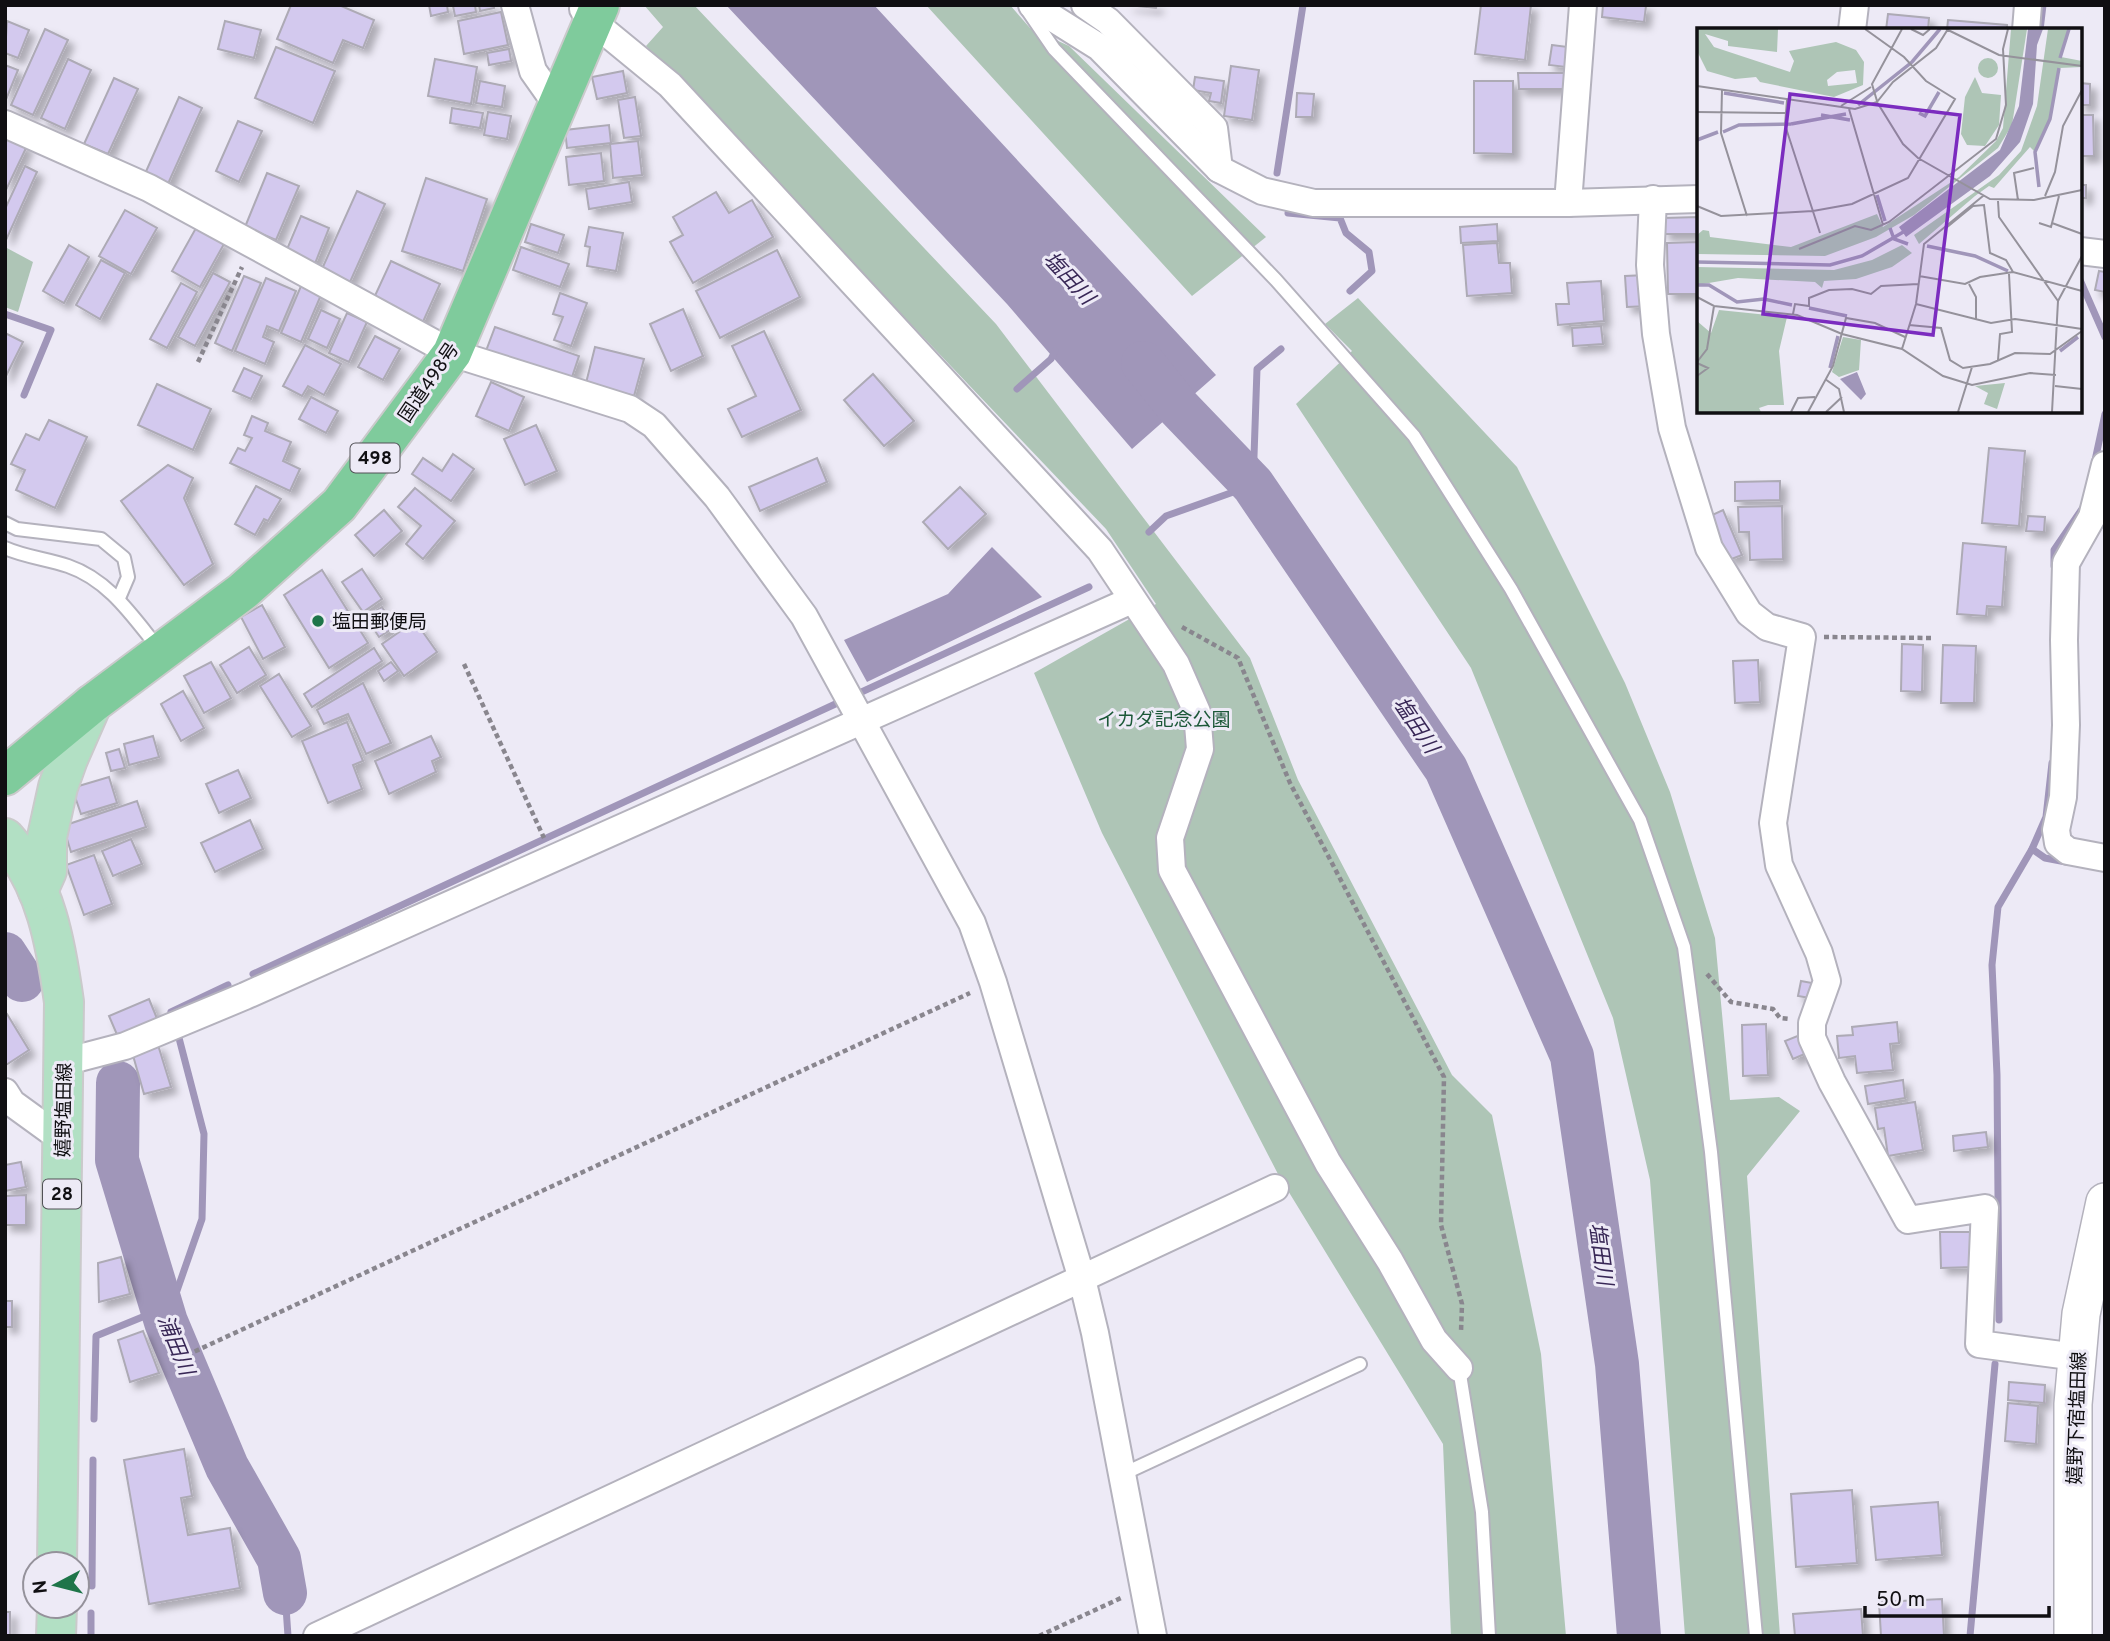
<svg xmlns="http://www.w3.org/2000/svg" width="2110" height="1641" font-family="Overpass,'Noto Sans JP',sans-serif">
<defs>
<filter id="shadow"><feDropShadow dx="6" dy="6" stdDeviation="3.5" flood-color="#0004"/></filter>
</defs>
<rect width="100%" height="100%" fill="#edeaf6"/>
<g fill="#aec5b6">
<polygon points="644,5 694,5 996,324 1250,658 1298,780 1452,1075 1492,1115 1541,1354 1566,1636 1451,1636 1443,1444 1279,1176 1102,833 1034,673 1156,604 1106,529 646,46 663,27"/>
<polygon points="926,5 1010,5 1030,28 1069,46 1266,237 1192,296"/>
<polygon points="5,247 33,262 18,312 5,307"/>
<polygon points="1358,298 1517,467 1625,683 1670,792 1715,938 1730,1100 1779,1097 1800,1111 1747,1176 1780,1636 1685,1636 1650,1180 1613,1018 1471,668 1296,404 1352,351 1325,324"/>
</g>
<g fill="#a096b9">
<polygon points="726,5 874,5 1216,375 1132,449 1007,304"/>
<polygon points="992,547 1042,597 867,682 844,640 948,594"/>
</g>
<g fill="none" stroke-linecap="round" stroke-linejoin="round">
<g stroke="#a096b9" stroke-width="7">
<polyline points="2040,30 2043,5"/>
<polyline points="1277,173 1303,5"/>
<polyline points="1288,213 1340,218 1346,233 1369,252 1372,271 1350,291"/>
<polyline points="2080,280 2105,337"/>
<polyline points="5,314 51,330 24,395"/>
<polyline points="1017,389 1051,359 1055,351"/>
<polyline points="2094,465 2105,414"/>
<polyline points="1149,532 1166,516 1253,485 1257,369 1281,349"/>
<polyline points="2054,566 2054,550 2084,506"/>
<polyline points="855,695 1089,587"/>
<polyline points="2032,849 2045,858 2066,862"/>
<polyline points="253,974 844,700"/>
<polyline points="171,1012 228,985"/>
<polyline points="1999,1320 1997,1075 1992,965 1998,907 2032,849 2046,817 2052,763"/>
<polyline points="166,1322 202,1219 204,1134 179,1038"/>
<polyline points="94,1419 96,1336 162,1309"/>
<polyline points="92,1586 93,1460"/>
<polyline points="285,1593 288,1636"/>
<polyline points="91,1636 91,1613"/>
<polyline points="1970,1636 1995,1364"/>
</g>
<g stroke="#a096b9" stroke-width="44">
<polyline points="1143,363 1179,408 1253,485 1446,769 1572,1056 1617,1364 1639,1636"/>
<polyline points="5,954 22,980"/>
<polyline points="118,1083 117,1160 166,1322 227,1467 279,1559 285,1593"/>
</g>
</g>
<g fill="#d3c9ee" stroke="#adaab5" stroke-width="2" filter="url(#shadow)">
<polygon points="291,5 339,5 374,20 363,48 343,40 333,63 277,39"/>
<polygon points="429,5 447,5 448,12 431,16"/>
<polygon points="475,5 476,12 455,16 453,6"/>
<polygon points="479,5 494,5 494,8 480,11"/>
<polygon points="1127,5 1157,5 1156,8"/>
<polygon points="1481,5 1531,5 1525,60 1475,54"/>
<polygon points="1603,5 1646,6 1644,22 1602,17"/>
<polygon points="501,12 508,45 464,54 458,21"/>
<polygon points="1888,14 1929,18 1928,30 1886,30"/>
<polygon points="1948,20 2007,25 2007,30 1947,30"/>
<polygon points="7,21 29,30 18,58 5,53"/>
<polygon points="225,21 261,30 254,58 218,49"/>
<polygon points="45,29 68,40 33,115 11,105"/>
<polygon points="1552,45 1568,47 1566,67 1549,65"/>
<polygon points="276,47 335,71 313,123 255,98"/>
<polygon points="509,49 511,61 489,65 487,53"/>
<polygon points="68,59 91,70 65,129 41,118"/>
<polygon points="435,59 477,67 471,104 428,96"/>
<polygon points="5,65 18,70 5,102"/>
<polygon points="1231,66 1259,70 1252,120 1224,116"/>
<polygon points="623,71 627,93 597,99 592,77"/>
<polygon points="1518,73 1567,73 1566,89 1519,89"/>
<polygon points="1195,77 1224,81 1221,103 1209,101 1211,93 1193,90"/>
<polygon points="114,78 138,89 108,154 84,144"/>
<polygon points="480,81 505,86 502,107 476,103"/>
<polygon points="1474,81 1513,81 1513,154 1474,153"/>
<polygon points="2080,83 2090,84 2090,105 2080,105"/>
<polygon points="1297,93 1314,94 1312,117 1296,117"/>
<polygon points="179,97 202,108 167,186 144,176"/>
<polygon points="635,97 641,136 624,138 618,100"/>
<polygon points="452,108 483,113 480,128 450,123"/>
<polygon points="488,112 511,116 507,139 484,135"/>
<polygon points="2080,115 2093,115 2094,156 2080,156"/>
<polygon points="238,121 262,131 239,182 216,171"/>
<polygon points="609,125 611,143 567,148 565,130"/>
<polygon points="5,136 27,146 5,192"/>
<polygon points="638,141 642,175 613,178 610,144"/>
<polygon points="601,153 604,181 569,185 566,157"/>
<polygon points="25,166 37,172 6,240 5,209"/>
<polygon points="267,173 299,186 276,240 245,227"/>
<polygon points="426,178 487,199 463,271 402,251"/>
<polygon points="629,182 632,202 589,209 586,189"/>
<rect x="2080" y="185" width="6" height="13"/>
<polygon points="357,191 385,204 350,282 322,269"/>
<polygon points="716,192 729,213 752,200 773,237 693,283 670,242 683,235 673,217"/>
<polygon points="125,210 157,228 131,274 99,256"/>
<polygon points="301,216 329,228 314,266 285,254"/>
<polygon points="1699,217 1699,234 1664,234 1663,218"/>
<polygon points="531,224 564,235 558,253 525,242"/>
<polygon points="1497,224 1498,241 1461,243 1460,227"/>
<polygon points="589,227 623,233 616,271 587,266 590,247 585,246"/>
<polygon points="196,228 224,244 200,287 172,271"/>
<polygon points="1697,242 1698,294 1668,294 1667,243"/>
<polygon points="1497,243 1499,263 1510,263 1512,293 1467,296 1463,245"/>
<polygon points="69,245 89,257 64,303 43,291"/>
<polygon points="521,247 569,264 560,287 513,270"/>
<polygon points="777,250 800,297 720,338 696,291"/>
<polygon points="101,260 125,273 100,319 76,305"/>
<polygon points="391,261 440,284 422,324 373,300"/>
<polygon points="2099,271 2105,272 2105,292 2095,290"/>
<polygon points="213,273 230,282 195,346 178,337"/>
<polygon points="1646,275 1648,306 1627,307 1625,276"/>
<polygon points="244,276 261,283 232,351 215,343"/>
<polygon points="266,278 296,291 279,331 267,326 263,337 274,342 265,364 235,351"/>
<polygon points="1601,281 1604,321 1558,325 1556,304 1569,304 1567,283"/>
<polygon points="181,283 197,292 167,348 150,339"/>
<polygon points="301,286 321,295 301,342 281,333"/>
<polygon points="560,293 587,303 571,346 554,340 563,317 553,314"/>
<polygon points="683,309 703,356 671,371 650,324"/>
<polygon points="321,310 340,319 327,348 308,339"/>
<polygon points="347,313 367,322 349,362 329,353"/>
<polygon points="1601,326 1603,344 1573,346 1572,328"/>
<polygon points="495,327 579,356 571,380 486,351"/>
<polygon points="764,331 801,410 742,437 728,409 756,396 732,346"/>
<polygon points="5,333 23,342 5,378"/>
<polygon points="375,336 400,349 383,380 358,367"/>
<polygon points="305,345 341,364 324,395 308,386 302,396 283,386"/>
<polygon points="595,347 644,359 634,396 586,383"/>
<polygon points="244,368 262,376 251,399 233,391"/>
<polygon points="873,374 914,421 884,446 844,400"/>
<polygon points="491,382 524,397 509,431 476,416"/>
<polygon points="157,384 211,409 193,450 138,425"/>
<polygon points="311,397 338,411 326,433 299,419"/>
<polygon points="252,416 268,423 265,431 291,442 283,461 300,469 290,491 230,463 238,448 245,451 252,438 244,435"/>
<polygon points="49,420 87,437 55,508 16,490 25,470 11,464 26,434 39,440"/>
<polygon points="536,425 557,471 525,485 504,439"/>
<polygon points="1989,448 2025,451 2019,526 1982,523"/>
<polygon points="453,454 474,469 451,501 412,474 423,458 442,471"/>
<polygon points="817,458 827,482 760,511 749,487"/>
<polygon points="168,465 193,478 184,498 213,564 184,585 121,501"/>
<polygon points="1780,481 1780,500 1735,501 1735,482"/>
<polygon points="256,486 281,499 268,521 264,519 255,535 235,524"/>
<polygon points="960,487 986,514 948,549 923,522"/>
<polygon points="415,488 455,521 423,559 406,544 421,526 398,507"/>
<polygon points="1782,506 1783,559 1750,560 1749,532 1739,532 1738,507"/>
<polygon points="384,510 402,531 374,556 355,535"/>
<polygon points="1723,510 1742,555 1729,560 1710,516"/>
<polygon points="2028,516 2045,517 2044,532 2026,531"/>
<polygon points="1963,543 2006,547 2002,607 1987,606 1986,616 1957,614"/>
<polygon points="362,569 382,599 363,612 342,582"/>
<polygon points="322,570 368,643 329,668 284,595"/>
<polygon points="262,605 285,647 263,659 241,617"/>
<polygon points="382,607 395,627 379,637 366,617"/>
<polygon points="415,621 437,652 404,676 382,644"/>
<polygon points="1902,644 1923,645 1922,692 1901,691"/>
<polygon points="1943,645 1976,646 1974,703 1941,703"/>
<polygon points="249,647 266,675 237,693 220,665"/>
<polygon points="374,648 382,661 312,707 304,694"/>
<polygon points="1758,660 1760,702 1735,703 1733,661"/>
<polygon points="211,662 231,698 204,713 184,676"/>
<polygon points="391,662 398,671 384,681 378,671"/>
<polygon points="279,674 311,726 292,737 260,686"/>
<polygon points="363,683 391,743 366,754 348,714 324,724 317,710"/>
<polygon points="183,691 204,728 181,741 161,704"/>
<polygon points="347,722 363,761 353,765 362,789 328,803 302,741"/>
<polygon points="153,736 159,757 129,765 124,744"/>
<polygon points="431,736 441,757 432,761 436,772 389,794 375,761"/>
<polygon points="119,749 125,768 111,771 106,753"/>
<polygon points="238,770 251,798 219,813 206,784"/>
<polygon points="109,777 117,803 81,814 72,788"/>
<polygon points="137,801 146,827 71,852 63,826"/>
<polygon points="250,820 263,849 215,872 201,843"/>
<polygon points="131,839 142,864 113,876 102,851"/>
<polygon points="94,855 112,904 84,915 66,865"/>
<polygon points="1801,981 1812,983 1810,998 1798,996"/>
<polygon points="149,999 158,1021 118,1037 109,1016"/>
<polygon points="7,1014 29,1050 6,1065 5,1015"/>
<polygon points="1897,1022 1899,1043 1890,1044 1893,1070 1857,1073 1855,1056 1839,1058 1837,1036 1853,1035 1852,1027"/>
<polygon points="1766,1024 1768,1075 1743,1076 1742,1025"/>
<polygon points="1800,1035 1807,1053 1793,1059 1785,1041"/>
<polygon points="158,1045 171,1087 144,1094 132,1052"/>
<polygon points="1903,1080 1905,1098 1868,1104 1865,1086"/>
<polygon points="1915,1102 1923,1150 1888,1156 1884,1128 1878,1129 1875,1108"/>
<polygon points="1986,1132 1988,1147 1954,1151 1953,1136"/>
<polygon points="21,1162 26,1187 5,1191 5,1165"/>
<polygon points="26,1195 26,1225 5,1225 5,1196"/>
<polygon points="1940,1232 1972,1232 1973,1267 1941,1268"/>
<polygon points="121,1257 130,1294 99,1302 98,1263"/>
<rect x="5" y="1301" width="7" height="26"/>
<polygon points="143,1331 159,1373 130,1382 118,1340"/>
<polygon points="2009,1382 2045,1385 2044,1403 2008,1400"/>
<polygon points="2008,1403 2038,1406 2036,1444 2005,1441"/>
<polygon points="184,1449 192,1496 181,1498 188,1535 230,1528 240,1588 149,1604 124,1460"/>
<polygon points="1852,1490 1857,1563 1796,1567 1791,1494"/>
<polygon points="1938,1502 1942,1555 1876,1560 1871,1507"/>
<polygon points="1942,1599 1944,1636 1881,1636 1879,1602"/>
<polygon points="1861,1609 1863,1636 1795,1636 1793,1614"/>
<polygon points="5,1612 10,1612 10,1636 5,1635"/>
</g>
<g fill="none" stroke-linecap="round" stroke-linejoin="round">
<g stroke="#b4b2bd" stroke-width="16">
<g id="lane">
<polyline points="1028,11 1054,49 1276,280 1414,436 1511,589 1640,820 1684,947 1711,1152 1756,1636"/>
<polyline points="5,523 17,529 101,539 124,558 128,577 119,598"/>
<path d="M5,548C25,557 48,559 68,566C109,580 133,617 159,649"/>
<polyline points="1459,1368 1482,1512 1489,1636"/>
<polyline points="1123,1474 1360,1364"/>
</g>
</g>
<g stroke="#b4b2bd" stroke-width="30">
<g id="street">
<polyline points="515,5 533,71 557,105"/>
<polyline points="1032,5 1099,47 1219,169 1262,191 1314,203 1568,203 1699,199"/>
<polyline points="1085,5 1108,21 1214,128 1219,169"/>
<polyline points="583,9 592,21 670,85 1100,550 1176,664 1197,712 1200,749 1170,838 1172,870 1328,1163 1390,1261 1434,1340 1459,1368"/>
<polyline points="1852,30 1855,5"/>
<polyline points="2026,30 2028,5"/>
<polyline points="5,124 149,188 452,353 630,409 654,425 717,497 804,616 972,923 993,982 1082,1279 1095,1333 1153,1636"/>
<polyline points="1653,199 1650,265 1656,334 1672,428 1709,548 1749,613 1767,627 1802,637 1773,823 1779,865 1819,953 1827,981 1812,1023 1812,1038 1832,1082 1908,1220 1985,1208 1979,1344 2077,1357"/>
<polyline points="1568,203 1583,5"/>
<polyline points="2080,251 2105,254"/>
<polyline points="2105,465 2092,517 2066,563 2064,640 2066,725 2063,797 2056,830 2058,843 2068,851 2105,858"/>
<polyline points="64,1062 125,1046 245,996 1132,600"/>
<polyline points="5,1092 12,1103 63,1140"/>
<polyline points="317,1636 1275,1188"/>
</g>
</g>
<g stroke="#b4b2bd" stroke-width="40">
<polyline id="secondary" points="2073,1636 2073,1404 2081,1314 2105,1202"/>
</g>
<g stroke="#cacacb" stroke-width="42">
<g id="primary">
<path d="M5,838C46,883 56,945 64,1002L57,1564"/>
<polyline points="38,891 47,871 47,837 58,787 68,759 92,704"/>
<polyline points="56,1636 57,1606"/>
</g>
</g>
<g stroke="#cacacb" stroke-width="42">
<polyline id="highway" points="5,776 92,704 243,591 339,505 452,353 600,5"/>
</g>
<g stroke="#89868e" stroke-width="4.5" stroke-dasharray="5 3.5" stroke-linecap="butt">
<polyline points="198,362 242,267"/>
<polyline points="1182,627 1238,658 1290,783 1444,1077 1441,1225 1462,1304 1461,1332"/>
<polyline points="1824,637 1932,638"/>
<polyline points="464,664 544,838"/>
<polyline points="1707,974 1731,1002 1773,1009 1780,1018 1789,1019"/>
<polyline points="187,1355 970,993"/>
<polyline points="1039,1636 1121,1598"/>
</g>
<use href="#lane" stroke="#fff" stroke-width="12"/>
<use href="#street" stroke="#fff" stroke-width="26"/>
<use href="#secondary" stroke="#fff" stroke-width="37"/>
<use href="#primary" stroke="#b2e0c4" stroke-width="38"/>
<use href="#highway" stroke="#7fcb9c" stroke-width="38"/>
</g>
<circle fill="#1e7549" stroke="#edeaf6" stroke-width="2.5" cx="318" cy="621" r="7"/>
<g text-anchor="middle" stroke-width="6" stroke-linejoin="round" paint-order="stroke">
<g fill="#edeaf6" stroke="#525156" stroke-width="2">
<rect x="350.5" y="443.5" width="49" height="29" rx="5"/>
<rect x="43" y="1179.5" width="38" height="29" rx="5"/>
</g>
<g font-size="18" font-weight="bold" fill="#100f12">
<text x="375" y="464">498</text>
<text x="62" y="1200">28</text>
</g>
<g font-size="19" fill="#100f12" stroke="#edeaf6">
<text transform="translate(428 382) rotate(-56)" y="7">国道498号</text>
<text transform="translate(63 1110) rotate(-89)" y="7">嬉野塩田線</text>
<text transform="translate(2076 1418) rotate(-88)" y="7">嬉野下宿塩田線</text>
</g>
<g font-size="19" fill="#100f12" stroke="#edeaf6" text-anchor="start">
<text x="332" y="628">塩田郵便局</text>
</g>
<g font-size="19" fill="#1c5838" stroke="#edeaf6">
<text x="1164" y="726">イカダ記念公園</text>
</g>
<g font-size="21" font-style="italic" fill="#382756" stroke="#edeaf6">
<text transform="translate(1069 278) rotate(47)" y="7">塩田川</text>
<text transform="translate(1416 725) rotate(56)" y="7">塩田川</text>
<text transform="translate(1601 1254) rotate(82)" y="7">塩田川</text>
<text transform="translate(176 1345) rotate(68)" y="7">浦田川</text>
</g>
</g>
<g transform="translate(1697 28)">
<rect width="385" height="385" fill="#edeaf6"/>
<path d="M0,1H81L80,24L31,18V13L8,6L17,19L93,44L97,33L92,23L139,14L159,22L167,34L166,57L137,69L63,54L59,49L38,51L10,43L0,23ZM158,42L160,55L131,58L130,52L140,44ZM314,1H330L315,97L301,120L217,187L179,209L128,228L0,226V207L6,202L12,203L13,209L94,219L180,186L186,199L262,149L299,113L306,100ZM351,1H372L364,29L385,33V39L362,40L353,91L338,124L333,119L297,160L292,158L278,168L222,216L217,207L302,147L324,123L340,78ZM281 40a10 10 0 1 1 20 0a10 10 0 1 1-20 0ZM278,49L285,65L304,67L302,97L288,118L270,117L264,106L268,69ZM205,217L215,225L195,239L159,251L127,253L125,260L118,254L41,250L0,257V239L137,242L175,232ZM22,282L90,289L82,323L87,377H71L62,380L64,384H0V293L14,305ZM146,309L164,312L162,342L142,349L135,344ZM308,355L300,381L287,376L291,365L278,358Z" fill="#aec5b6" fill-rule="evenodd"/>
<path d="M331,1H346L340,17L336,76L323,114L293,148L209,209L202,199L303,122L322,78ZM160,344L169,366L164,372L143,351Z" fill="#a096b9"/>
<path fill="none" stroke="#a096b9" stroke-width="3.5" d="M363,30L372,1M27,65L87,75M161,77L215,34L243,1M222,85L228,88L242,64M124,87L153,92M94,96L149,86M26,104L42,97L94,96M0,112L21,104M342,159L338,124L353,91L362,40M180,167L188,193M193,200L197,211L211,216M230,218L278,228L311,243M0,234L133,237L165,228L208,203M0,257H12L40,274L67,271L95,277M112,280L150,288M363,323L381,309M133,340L141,308"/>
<path fill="none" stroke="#95929b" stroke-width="2" d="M214,1L226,7L233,1M249,1L302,27L385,38M251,1L239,20L196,54L180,74L206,116L221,130L293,171L337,172L385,162M0,58L158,81L180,74M25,62L24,105L50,188M90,72L88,97L123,205M180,73L175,56L205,1M144,78L174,59M152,81L186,197M0,84L89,85M348,168L358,144L366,98L385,62M321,172L317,145L337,140M301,173L302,189L361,273L355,384M0,178L24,188L116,183L155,176L211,150L258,71L229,53L207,29L168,1M342,195L354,199L362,168M355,195L385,206M249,200L276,178L287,177L293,225L309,232L316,244M102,221L158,198L174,202L192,194L299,111L309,77L306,21L311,1M222,248L268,256L283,249L316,244L385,263M272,256L279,269V291M0,269L17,278L100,287L145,306L205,321L246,348L275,357L333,345L359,347M361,273L385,228M219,276L294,295L318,291L385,301M96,286L98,276L112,278V270L132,262L155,261L174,266L184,258L221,256M212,297L244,300L253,332L266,340L293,336L318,325L353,326L385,303M205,321L219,276L227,216L286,168M301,332L303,306L315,304L312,246M0,334L10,321L17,278M0,335L11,340L0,348M128,351L142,361L147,384M358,358L385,361M94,384L101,370L118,369M111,384L136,338L149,290L178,295L208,309M129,384L145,369M261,384L275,339"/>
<path fill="#7b2cbf" fill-opacity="0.15" stroke="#7b2cbf" stroke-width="3.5" d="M93,66L263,87L236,307L66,286Z"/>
<rect width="385" height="385" fill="none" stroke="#100f12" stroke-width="3.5"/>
</g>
<rect width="2110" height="1641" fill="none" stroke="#100f12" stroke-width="14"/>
<g transform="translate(56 1585) rotate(263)"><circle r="33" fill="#edeaf6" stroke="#95929b" stroke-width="2"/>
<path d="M0-5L12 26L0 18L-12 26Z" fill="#1e7549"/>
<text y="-10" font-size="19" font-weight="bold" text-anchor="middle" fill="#100f12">N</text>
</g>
<path d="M1865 1606v10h184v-10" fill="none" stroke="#100f12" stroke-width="3.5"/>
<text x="1876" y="1606" font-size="21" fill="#100f12" stroke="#edeaf6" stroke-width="5" paint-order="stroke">50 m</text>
</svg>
